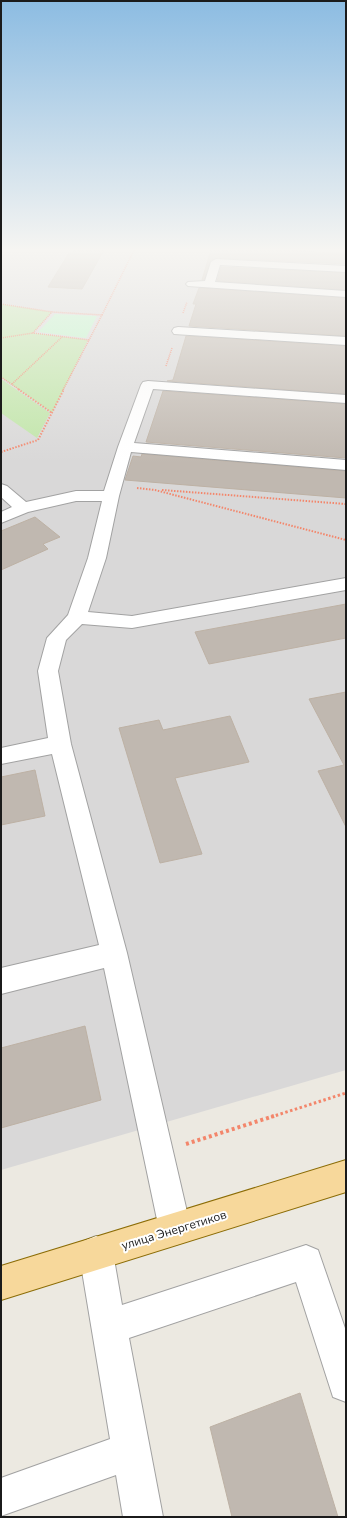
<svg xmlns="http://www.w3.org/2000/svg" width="347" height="1518" font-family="'Nunito Sans',sans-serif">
<rect width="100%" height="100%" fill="#ece9e1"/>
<polygon fill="#d9d8d8" points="1,250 346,250 346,1070 1,1170"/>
<g fill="#c0e5a8">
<polygon points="1,304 52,312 33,333 88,340 52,413 1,377"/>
<polygon points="1,379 50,413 37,438 1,413"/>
</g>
<polygon fill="#bef6c8" points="55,314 97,316 86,338 38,332"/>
<g fill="#c0b8b0" stroke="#bdb1a4">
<polygon points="74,250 104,250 82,289 48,287 69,253 73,253"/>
<polygon points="211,250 289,250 346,254 346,264 216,258 210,262 204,280 202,280"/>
<polygon points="221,267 346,273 346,290 217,281"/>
<polygon points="199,288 346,298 346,336 189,326 196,304 193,304"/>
<polygon points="186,336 346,346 346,394 167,381 173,380"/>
<polygon points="163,391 346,404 346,458 146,442"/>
<polygon points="142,454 346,471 346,498 125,480 133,456 141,457"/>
<polygon points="35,517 60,537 43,544 48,549 1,570 1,531"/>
<polygon points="346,604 346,638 209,664 195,632"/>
<polygon points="346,692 346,827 318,771 344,765 309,699"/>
<polygon points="230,716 249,762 175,778 202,854 160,863 119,728 159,720 163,730"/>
<polygon points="35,770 45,816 1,825 1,777"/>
<polygon points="85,1026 101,1100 1,1128 1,1048"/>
<polygon points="300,1393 338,1517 232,1517 210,1427"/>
</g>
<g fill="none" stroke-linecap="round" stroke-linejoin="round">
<g stroke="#a2a2a2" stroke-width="2">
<g id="minor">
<polygon points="216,259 346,266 346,272 220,265 215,282 346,291 346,297 188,286 186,284 188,282 205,281 211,262"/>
<polygon points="178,327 346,337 346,345 174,334 172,331 174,328"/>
<polygon points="148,381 346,395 346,403 153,389 134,443 346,460 346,470 131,452 119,496 106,558 88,612 132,616 346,578 346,590 132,628 82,624 66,640 58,671 71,744 127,953 191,1229 187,1241 175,1245 163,1241 159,1229 104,968 1,994 1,968 99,945 52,754 1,764 1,748 48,738 38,671 47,638 68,615 88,558 102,501 76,501 28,512 1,523 1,512 12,507 1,497 1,484 7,486 26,502 76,491 104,491 118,447 141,385 143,382"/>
<polygon points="96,1236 108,1241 113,1253 122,1305 306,1245 318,1250 346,1331 346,1402 333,1397 296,1282 129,1338 163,1517 123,1517 116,1475 1,1516 1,1478 110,1439 79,1253 84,1241"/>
</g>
</g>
<g stroke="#8b6c06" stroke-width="2">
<polygon id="major" points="346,1160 346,1192 1,1300 1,1266"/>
</g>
<g stroke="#f3866b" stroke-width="1.5" stroke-dasharray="1 1" stroke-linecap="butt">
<polyline points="1,304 52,312"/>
<polyline points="183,313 187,302"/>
<polyline points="102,315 134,250"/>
<polyline points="1,338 33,333"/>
<polyline points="166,366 172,348"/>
<polyline points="1,377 20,390"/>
<polyline points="12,384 62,337"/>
<polyline points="63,390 102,315 52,312 33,333 89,340"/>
</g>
<g stroke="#f3866b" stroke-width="2" stroke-dasharray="1.5 1.5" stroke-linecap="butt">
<polyline points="18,389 52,413"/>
<polyline points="1,452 38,440 64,389"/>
<polyline points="137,488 155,490 346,540"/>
<polyline points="162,490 346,504"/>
</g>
<polyline stroke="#f3866b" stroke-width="3" stroke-dasharray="2.5 2.5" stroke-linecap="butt" points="271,1117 346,1093"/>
<polyline stroke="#f3866b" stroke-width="4" stroke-dasharray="3 3" stroke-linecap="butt" points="186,1144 274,1116"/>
<use href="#minor" fill="#fff" fill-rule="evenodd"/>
<use href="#major" fill="#f7d89b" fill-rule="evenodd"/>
</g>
<linearGradient id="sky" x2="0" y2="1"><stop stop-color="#8cbce2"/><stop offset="0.54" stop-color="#f6f5f2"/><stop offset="1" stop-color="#f6f5f2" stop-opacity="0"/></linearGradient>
<rect width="347" height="463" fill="url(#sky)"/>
<g text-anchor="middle" stroke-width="4" stroke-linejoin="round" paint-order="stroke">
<g font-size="12" fill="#1b1b1b" stroke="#fff">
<text transform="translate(174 1230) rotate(-17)" y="4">улица Энергетиков</text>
</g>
</g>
<rect width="347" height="1518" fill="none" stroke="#1b1b1b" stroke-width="4"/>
</svg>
